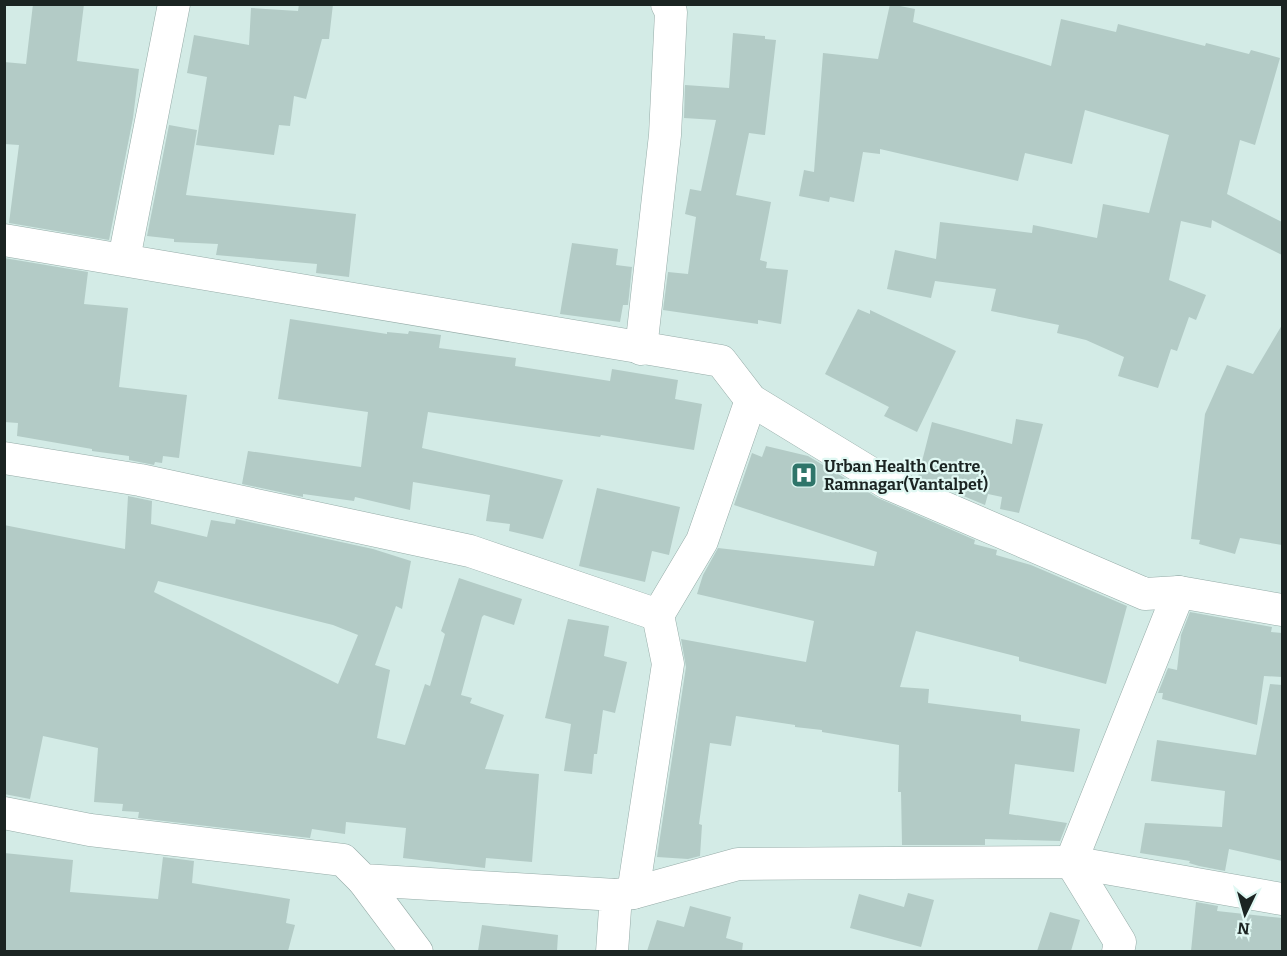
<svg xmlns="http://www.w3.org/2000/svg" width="1287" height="956" font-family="Bitter,serif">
<rect width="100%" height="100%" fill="#d3ebe6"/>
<g fill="#b3cbc6" fill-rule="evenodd">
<polygon points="33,4 84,4 77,61 139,69 133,118 109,240 9,223 19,145 4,144 4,62 26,64"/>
<polygon points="299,4 333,4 329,39 322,39 306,99 294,96 290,126 279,125 274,155 196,145 207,77 187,73 194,35 249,45 251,8 298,11"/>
<polygon points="890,4 915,9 913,22 1051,66 1061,19 1116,32 1118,24 1205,46 1206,43 1249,54 1251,50 1280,58 1255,145 1240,140 1227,194 1282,222 1282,255 1212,220 1211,228 1181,221 1169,280 1206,295 1196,320 1189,317 1177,351 1171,349 1158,388 1118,376 1124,357 1086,340 1057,333 1059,325 991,311 996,289 935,281 931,298 887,289 895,250 936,259 940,222 1032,233 1033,225 1097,238 1103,204 1149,213 1169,135 1085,110 1072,164 1025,153 1018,181 880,149 880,154 863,152 854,202 830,197 829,202 799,196 804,170 814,172 823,53 878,59"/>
<polygon points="733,33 765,36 765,39 776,40 765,135 749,133 736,195 771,202 760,260 767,262 766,268 788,270 781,324 758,320 758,324 663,310 668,272 688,274 696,217 685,214 690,189 701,191 716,120 684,118 685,85 729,88"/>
<polygon points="169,125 197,130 186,195 356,214 349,277 316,273 317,264 216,255 218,244 174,242 174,239 147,236"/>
<polygon points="572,243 618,249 616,265 632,267 628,305 623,305 620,322 560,314"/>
<polygon points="4,258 88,272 84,304 128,308 119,387 187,395 179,458 163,456 162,463 155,462 154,465 129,460 129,456 92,451 92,449 17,436 18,423 4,422"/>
<polygon points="858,309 870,314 870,310 956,351 917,432 884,416 889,407 825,374"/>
<polygon points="290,319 387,334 387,332 408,334 409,331 441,335 439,348 516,358 515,366 610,381 612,369 678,380 675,399 702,404 694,450 601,435 600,437 428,412 422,448 563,480 543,539 509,531 510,524 486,521 490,495 413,482 410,510 355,497 354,501 303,494 303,497 242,484 248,451 361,467 368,412 278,399"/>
<polygon points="1282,325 1282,545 1240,538 1235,554 1199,544 1200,540 1191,539 1205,414 1227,365 1253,374"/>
<polygon points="1016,419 1043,424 1019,513 1000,509 1002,497 988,494 985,505 918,477 932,422 1012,444"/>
<polygon points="766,446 808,456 878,498 975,540 974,544 997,550 996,555 1031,565 1127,606 1106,684 1019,661 1019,657 916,631 900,687 929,689 928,703 1021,715 1021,721 1080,729 1074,772 1015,764 1009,814 1067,823 1060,841 985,839 985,845 902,845 901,792 898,792 899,745 822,732 822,730 795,727 795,725 736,716 731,746 710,743 699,824 702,825 700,856 688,859 657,857 686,667 681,639 806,662 814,621 697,594 703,575 718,548 874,566 877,552 734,505 752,453 762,457"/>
<polygon points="597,488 680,507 669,555 652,551 645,582 579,566"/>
<path d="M128,496L152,501L151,524L207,537L211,520L235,524L236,519L373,549L411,561L402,609L396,606L375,665L390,670L377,738L405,745L425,684L430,686L445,634L441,631L459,578L522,599L514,625L484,615L482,617L461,695L472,698L470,703L504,715L485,769L539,774L532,862L486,858L485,868L403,858L406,828L346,822L345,834L312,829L310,838L138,818L139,812L122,811L123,804L94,802L98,748L43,736L30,799L4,794V525L125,549ZM158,581L333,625L358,635L338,684L154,592Z"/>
<polygon points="1190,612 1272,627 1271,632 1282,633 1282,677 1264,676 1257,725 1162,699 1163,693 1158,693 1168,668 1177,670 1181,635"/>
<polygon points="568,619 609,626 604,656 627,662 615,713 603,710 597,754 594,754 592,774 564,771 571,724 545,718"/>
<polygon points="1270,684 1282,685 1282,861 1229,849 1225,871 1199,866 1189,863 1190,861 1140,853 1145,823 1222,827 1225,791 1151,781 1157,740 1256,755"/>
<polygon points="4,853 73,860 70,892 158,899 163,857 194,861 192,883 290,899 286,923 295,925 288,951 4,951"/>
<polygon points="908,893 934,900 921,947 850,928 859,894 904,907"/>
<polygon points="1196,902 1218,906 1217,911 1282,918 1282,951 1191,951"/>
<polygon points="690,906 731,917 726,938 743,943 742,951 647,951 657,920 684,927"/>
<polygon points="1050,912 1080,920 1071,951 1037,951"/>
<polygon points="482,925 558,935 557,951 478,951"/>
</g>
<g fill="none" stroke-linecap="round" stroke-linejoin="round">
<g stroke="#96aca8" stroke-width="33">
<g id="street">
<polyline points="4,240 721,361 751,400 887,483 1145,594 1179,592 1282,610"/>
<polyline points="124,259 174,4"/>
<polyline points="641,349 665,135 671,12 667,4"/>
<polyline points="4,458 140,480 470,551 658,615"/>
<polyline points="4,813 90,830 343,860 363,880 616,895 612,952"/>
<polyline points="363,880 417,952"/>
<polyline points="633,893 668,664 658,615 702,541 751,400"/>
<polyline points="616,895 633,893 738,864 1071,862 1282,899"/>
<polyline points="1118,952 1120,942 1071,862 1179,592"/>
</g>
</g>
<use href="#street" stroke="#fff" stroke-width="32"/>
</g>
<defs>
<g id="hospital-square" transform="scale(1.35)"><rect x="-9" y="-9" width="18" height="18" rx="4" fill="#2f756a" stroke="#e0f8f3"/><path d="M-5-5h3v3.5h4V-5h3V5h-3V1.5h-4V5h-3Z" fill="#fff"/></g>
</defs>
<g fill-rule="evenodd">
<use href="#hospital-square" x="804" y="475"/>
</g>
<g text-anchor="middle" stroke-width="4.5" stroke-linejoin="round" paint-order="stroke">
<g font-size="16" font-weight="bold" fill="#1b2422" stroke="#e0f8f3" text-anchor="start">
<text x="824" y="472">Urban Health Centre,<tspan x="824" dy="18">Ramnagar(Vantalpet)</tspan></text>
</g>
</g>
<rect width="1287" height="956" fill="none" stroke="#1b2422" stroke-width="12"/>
<g transform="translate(1245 914) rotate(185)" stroke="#e0f8f3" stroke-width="4.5" paint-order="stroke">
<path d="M0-4.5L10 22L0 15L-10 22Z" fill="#1b2422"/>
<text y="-9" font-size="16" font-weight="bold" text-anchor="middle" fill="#1b2422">N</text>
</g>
</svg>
